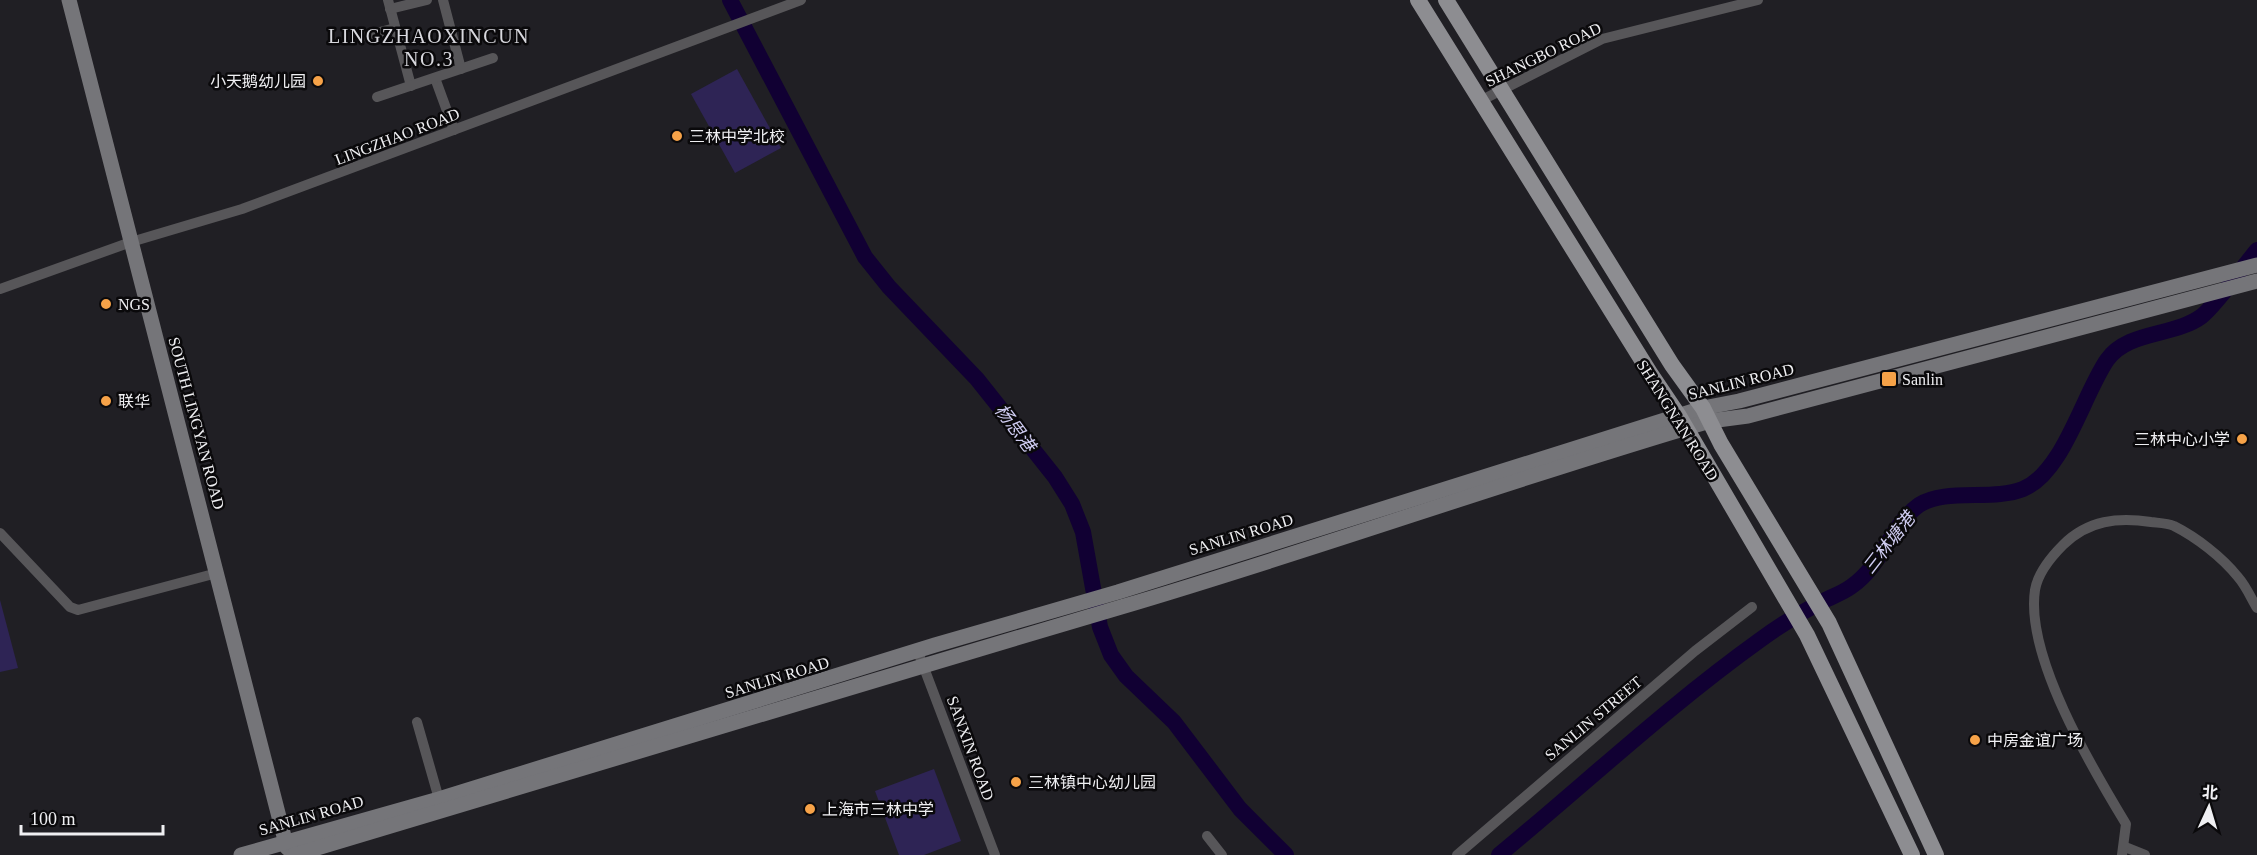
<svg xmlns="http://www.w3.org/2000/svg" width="2257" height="855" font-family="'Times New Roman','Noto Sans SC',serif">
<rect width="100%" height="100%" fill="#201f24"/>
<g fill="#2e2455">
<polygon points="737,69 781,148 735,173 691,94"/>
<polygon points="0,600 18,668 0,672"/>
<polygon points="934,769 961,841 924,855 899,855 875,791"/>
</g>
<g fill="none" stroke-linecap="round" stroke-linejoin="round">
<g stroke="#103" stroke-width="16">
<polyline points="730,0 865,257 889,287 977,379 1055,477 1072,504 1083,532 1100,627 1111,655 1126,676 1174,722 1240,809 1286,855"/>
<path d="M1499,855C1586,783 1668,706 1760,640C1779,626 1800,613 1821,602C1831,597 1843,593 1852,586C1883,564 1891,525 1919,505C1945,488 1993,501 2023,489C2063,473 2083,395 2107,360C2128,330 2174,337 2202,316C2217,304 2243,267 2257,250"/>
</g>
<g stroke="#575659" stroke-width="10">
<polyline points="388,0 411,86"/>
<polyline points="443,0 461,69"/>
<polyline points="390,9 427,0"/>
<polyline points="361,37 395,28"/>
<polyline points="435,78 454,130"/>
<polyline points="377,97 493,58"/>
<polyline points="1480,101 1602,39 1758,0"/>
<polyline points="0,289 131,242 242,209 801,0"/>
<polyline points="0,533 70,607 78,610 217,573"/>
<polyline points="918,652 995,855"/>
<polyline points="417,722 439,799"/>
<polyline points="1207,836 1222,855"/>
<polyline points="2125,847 2145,855"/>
<polyline points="1457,855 1695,651 1752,607"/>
<path d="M2122,855L2126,824C2092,768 2025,656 2035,590C2038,572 2051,557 2063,545C2088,520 2118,517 2151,522C2159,523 2167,523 2174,526C2196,537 2222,557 2238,577C2246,586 2251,598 2257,608"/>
</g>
<g stroke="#757579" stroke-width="15">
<polyline points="69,0 287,848"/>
<polyline points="241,855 439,799 935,645 1118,592 1703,408 1739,401 2257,265"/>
<path d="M294,855C569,772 845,689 1121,607C1318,549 1512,479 1710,421L1748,416L2257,281"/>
</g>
<g stroke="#8d8d91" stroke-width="16">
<polyline points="1418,0 1650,373 1679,416 1807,635 1912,855"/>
<polyline points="1446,0 1672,365 1703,408 1721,444 1829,623 1936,855"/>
</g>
</g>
<g fill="#f6a248" stroke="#0a090b" stroke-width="2">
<circle cx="318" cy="81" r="6"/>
<circle cx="677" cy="136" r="6"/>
<circle cx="106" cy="304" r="6"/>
<rect x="1881" y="371" width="16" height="16" rx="3"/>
<circle cx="106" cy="401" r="6"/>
<circle cx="2242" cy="439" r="6"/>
<circle cx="1975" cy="740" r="6"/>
<circle cx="1016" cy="782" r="6"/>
<circle cx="810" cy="809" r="6"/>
</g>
<g text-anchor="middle" stroke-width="5" stroke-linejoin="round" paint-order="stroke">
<g font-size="16" fill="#efeff2" stroke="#0a090b">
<text transform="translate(1543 54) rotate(-26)" y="6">SHANGBO ROAD</text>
<text transform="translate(397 136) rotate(-21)" y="6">LINGZHAO ROAD</text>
<text transform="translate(1741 381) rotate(-14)" y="6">SANLIN ROAD</text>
<text transform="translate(1678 420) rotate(58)" y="6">SHANGNAN ROAD</text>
<text transform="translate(197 423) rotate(75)" y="6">SOUTH LINGYAN ROAD</text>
<text transform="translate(1241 534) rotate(-17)" y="6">SANLIN ROAD</text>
<text transform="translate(777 677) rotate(-17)" y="6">SANLIN ROAD</text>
<text transform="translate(1593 718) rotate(-40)" y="6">SANLIN STREET</text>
<text transform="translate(971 748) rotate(70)" y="6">SANXIN ROAD</text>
<text transform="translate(311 815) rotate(-16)" y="6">SANLIN ROAD</text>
</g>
<g font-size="16" fill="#efeff2" stroke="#0a090b" text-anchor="start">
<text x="306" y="87" text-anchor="end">小天鹅幼儿园</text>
<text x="689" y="142">三林中学北校</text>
<text x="118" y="310">NGS</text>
<text x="1902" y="385">Sanlin</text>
<text x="118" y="407">联华</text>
<text x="2230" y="445" text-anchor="end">三林中心小学</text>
<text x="1987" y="746">中房金谊广场</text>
<text x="1028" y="788">三林镇中心幼儿园</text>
<text x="822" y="815">上海市三林中学</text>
</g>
<g font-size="18" font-style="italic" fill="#cfccf1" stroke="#0a090b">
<text transform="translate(1015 428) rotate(53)" y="6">杨思港</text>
<text transform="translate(1889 543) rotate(-52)" y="6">三林塘港</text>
</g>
<g font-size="20" letter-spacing="1.5" fill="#d8d8de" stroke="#0a090b">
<text x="429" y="43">LINGZHAOXINCUN<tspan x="429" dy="23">NO.3</tspan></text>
</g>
</g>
<g transform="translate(2209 807) rotate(4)" stroke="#0a090b" stroke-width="4.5" paint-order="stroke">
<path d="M0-4.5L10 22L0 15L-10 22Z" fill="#efeff2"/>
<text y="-9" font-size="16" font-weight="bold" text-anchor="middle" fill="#efeff2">北</text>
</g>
<path d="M21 825v9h142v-9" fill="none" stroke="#efeff2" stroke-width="3"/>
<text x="30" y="825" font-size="18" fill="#efeff2" stroke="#0a090b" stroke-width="4.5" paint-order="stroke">100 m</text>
</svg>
